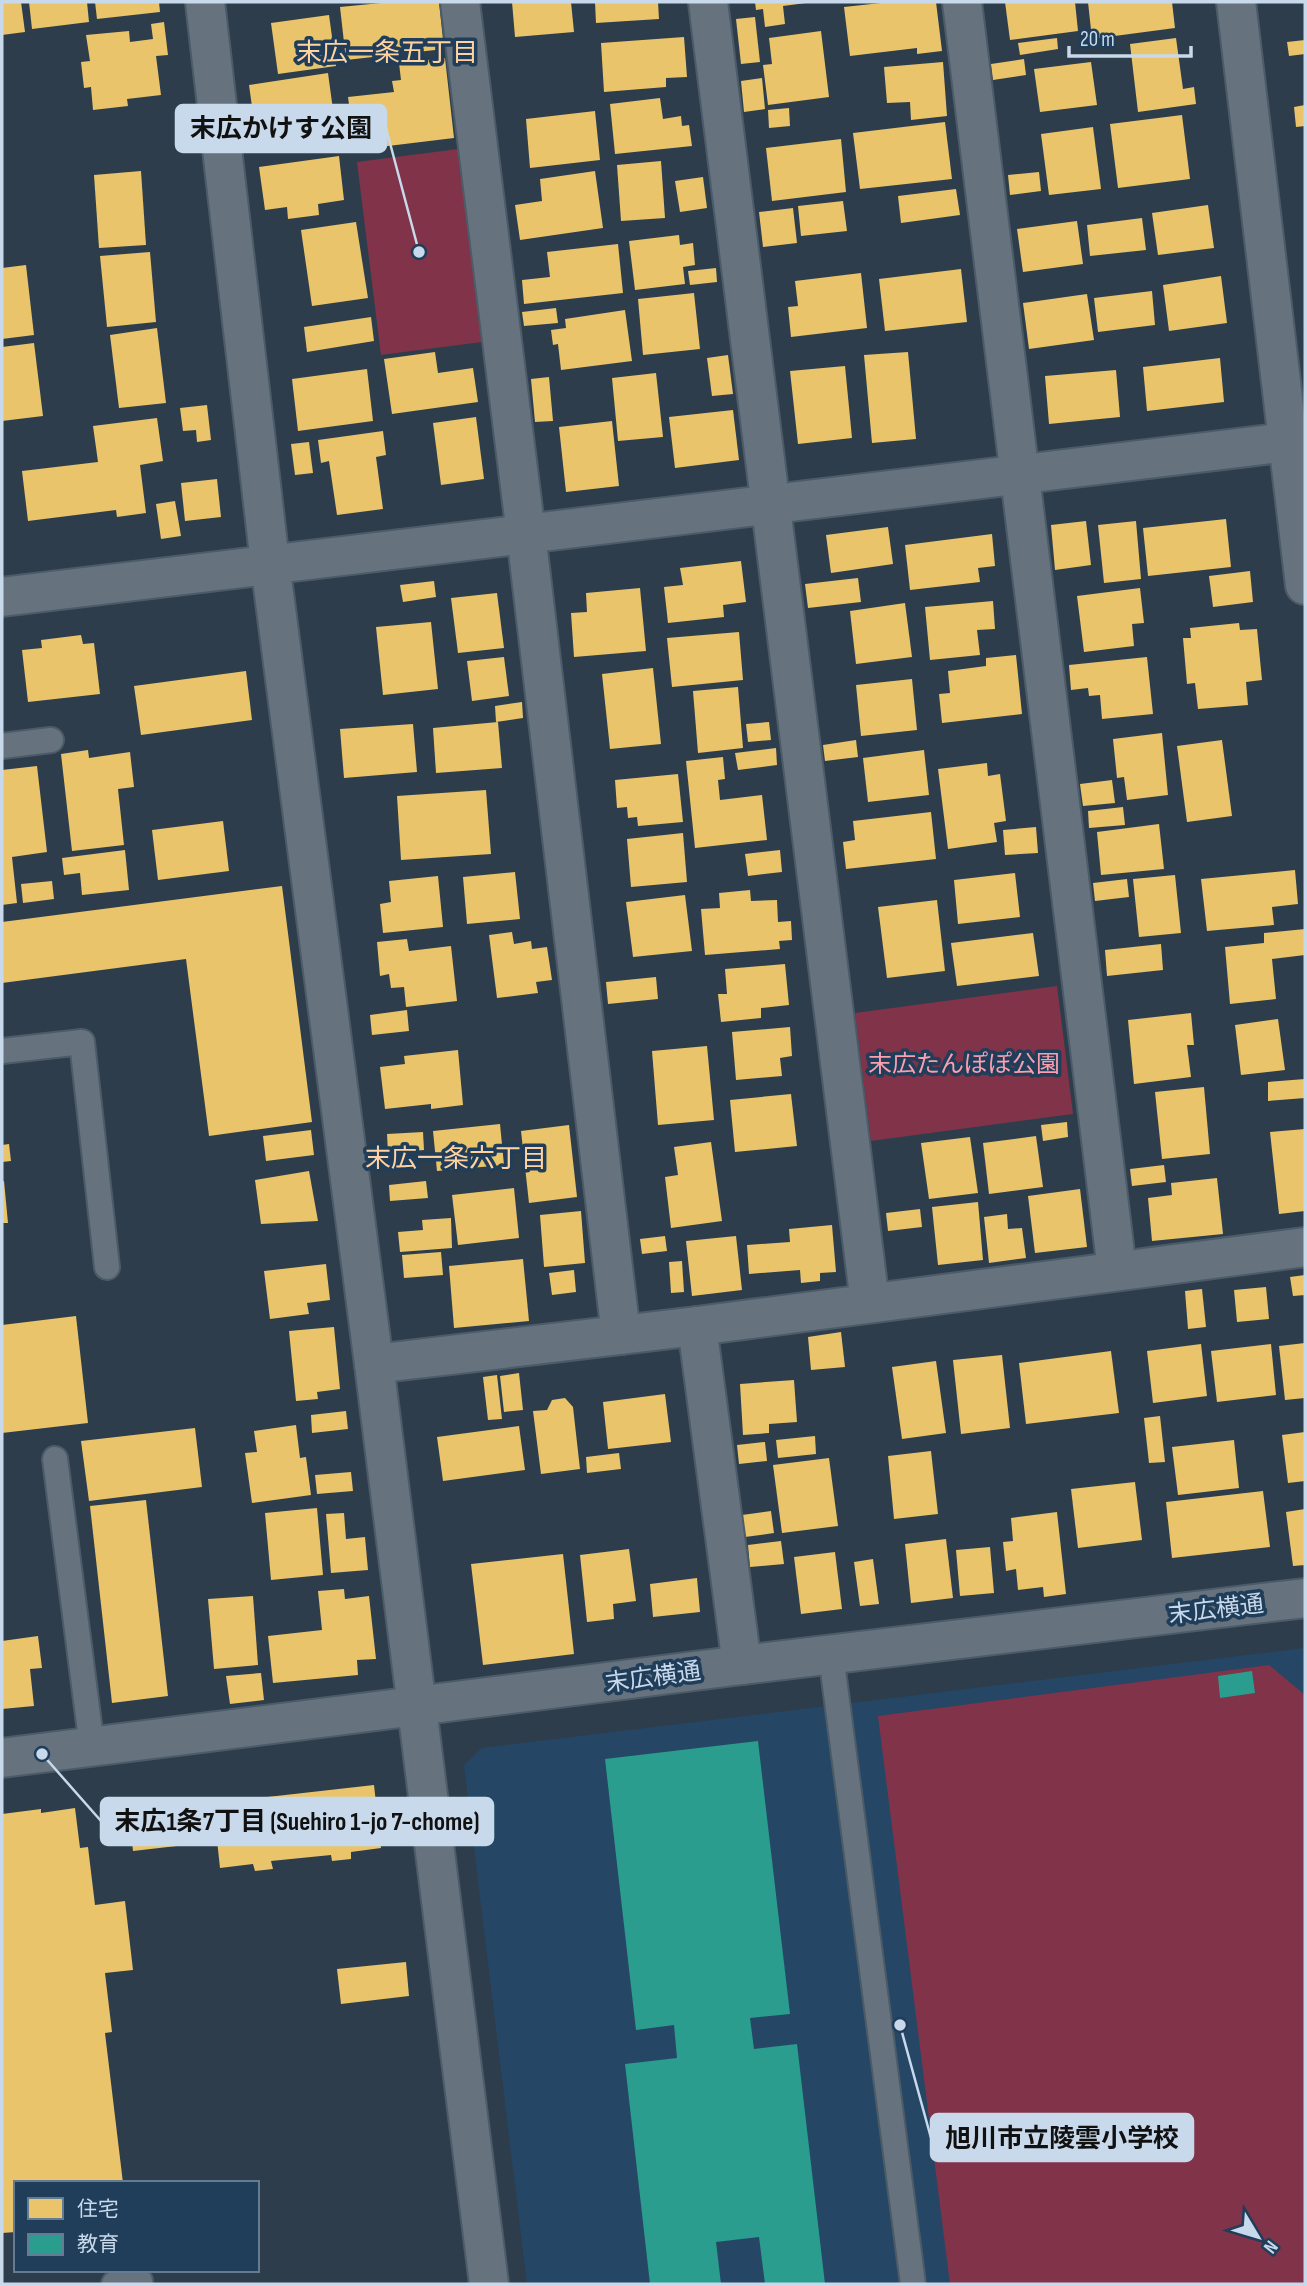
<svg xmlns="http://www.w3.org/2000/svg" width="1307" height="2286" font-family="'Sofia Sans Condensed','Noto Sans JP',sans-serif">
<rect width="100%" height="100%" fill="#2d3d4c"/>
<polygon fill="#254765" points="1305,1648 1305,2284 527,2284 464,1765 482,1748"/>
<g fill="#813349">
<polygon points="458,149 482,342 381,355 357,162"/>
<polygon points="1057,986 1073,1114 871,1141 855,1013"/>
<polygon points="1269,1665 1305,1695 1305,2284 950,2284 878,1716"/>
</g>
<g fill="#e9c46a">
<polygon points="2,2 21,2 25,32 2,35"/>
<polygon points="29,2 87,2 89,22 32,29"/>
<polygon points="95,2 159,2 160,12 97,19"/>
<polygon points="391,2 439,2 444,49 346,60 340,7"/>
<polygon points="512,2 571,2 574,32 515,37"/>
<polygon points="595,2 658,2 659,19 596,23"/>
<polygon points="755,2 806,2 806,3 783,6 785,24 765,27 763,9 756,10"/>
<polygon points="890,2 936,2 942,51 917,54 917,48 850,56 844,7"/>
<polygon points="1005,2 1075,2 1078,31 1010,40"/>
<polygon points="1088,2 1172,2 1175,28 1092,39"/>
<polygon points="329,15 336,66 278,74 271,23"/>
<polygon points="755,17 760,62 741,64 736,19"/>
<polygon points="164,22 168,55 156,56 161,95 127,99 128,106 93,110 91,87 84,88 81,62 90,61 86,35 129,31 130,42 153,39 151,24"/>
<polygon points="821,31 829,97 768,105 763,65 772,64 769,38"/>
<polygon points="684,37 687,77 666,78 666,87 604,92 601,43"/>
<polygon points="1057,38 1058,49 1020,55 1018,43"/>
<polygon points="1176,38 1183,89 1194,87 1196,104 1138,112 1130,44"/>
<polygon points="1305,40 1305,54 1289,56 1287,42"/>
<polygon points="445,58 454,138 355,150 348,97 394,92 392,81 401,80 399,63"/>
<polygon points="1024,59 1026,75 993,80 991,64"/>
<polygon points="943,62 947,116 911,120 910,102 887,103 884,67"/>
<polygon points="1091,62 1097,105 1040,112 1034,69"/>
<polygon points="328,73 336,132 313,136 311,129 292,131 290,115 254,121 249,85"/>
<polygon points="762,78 765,109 744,112 741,81"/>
<polygon points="660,98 663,119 681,116 682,126 689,125 692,146 615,154 610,104"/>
<polygon points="1305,105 1305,126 1296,127 1294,107"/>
<polygon points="789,108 790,126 769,128 768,110"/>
<polygon points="595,111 600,160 530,168 526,119"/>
<polygon points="1182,115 1190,179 1118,188 1110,124"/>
<polygon points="945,122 952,179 860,189 853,133"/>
<polygon points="1093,127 1101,189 1049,195 1041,134"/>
<polygon points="841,139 846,192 772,201 766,148"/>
<polygon points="339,156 344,200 318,204 319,215 288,219 287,207 265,210 259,167"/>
<polygon points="661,161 665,218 621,221 617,165"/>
<polygon points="141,171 146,245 99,248 94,175"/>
<polygon points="595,171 603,228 520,240 515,205 542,201 540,179"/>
<polygon points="1039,172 1041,191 1010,195 1008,175"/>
<polygon points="703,177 707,208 680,212 675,181"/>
<polygon points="956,189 960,215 901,223 898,196"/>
<polygon points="843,201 847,231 801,236 798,206"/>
<polygon points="1208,205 1214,248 1158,255 1152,213"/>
<polygon points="793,208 797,243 763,247 759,212"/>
<polygon points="1142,218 1146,250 1090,256 1087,225"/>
<polygon points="1077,221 1083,264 1023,272 1017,229"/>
<polygon points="356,222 368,298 312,306 301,230"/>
<polygon points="679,235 680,245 693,243 695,265 683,267 685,284 635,290 629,241"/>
<polygon points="618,244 623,293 524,304 522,280 550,277 547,252"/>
<polygon points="150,252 156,322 107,327 100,256"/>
<polygon points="26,265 34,335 2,339 2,268"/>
<polygon points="716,268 717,282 690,285 688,271"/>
<polygon points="961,269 967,322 885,331 879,279"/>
<polygon points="861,273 867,328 791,337 788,307 798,306 795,281"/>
<polygon points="1221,276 1227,323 1169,331 1163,285"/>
<polygon points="1152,291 1155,325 1098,332 1094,298"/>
<polygon points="694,293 700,349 643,355 638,299"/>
<polygon points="1087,294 1094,340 1029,349 1023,303"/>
<polygon points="556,308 558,323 524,326 522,312"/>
<polygon points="625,310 632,361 561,370 558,344 553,345 551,330 566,328 565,319"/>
<polygon points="371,317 374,341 307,352 304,327"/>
<polygon points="157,328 166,403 119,408 110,335"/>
<polygon points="34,343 43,416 2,421 2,347"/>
<polygon points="435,352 438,373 473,368 478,402 392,414 384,359"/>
<polygon points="908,352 916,439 872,443 864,355"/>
<polygon points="728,355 733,394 712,396 707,358"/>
<polygon points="1220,358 1224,402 1147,411 1143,367"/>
<polygon points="845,366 852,438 798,444 790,371"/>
<polygon points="367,369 373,421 298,431 292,379"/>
<polygon points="1116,370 1120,417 1049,424 1045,376"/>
<polygon points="656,373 663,437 618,441 612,378"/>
<polygon points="549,377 553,421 535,422 531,379"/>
<polygon points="207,405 211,440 197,442 196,430 183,431 180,408"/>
<polygon points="733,410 739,460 675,468 669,417"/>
<polygon points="476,417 484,479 441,485 433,423"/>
<polygon points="157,418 163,461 140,465 146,513 117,517 116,510 28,521 22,471 98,462 93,426"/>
<polygon points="612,421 619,486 566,492 559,427"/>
<polygon points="383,431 386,455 376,457 383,509 337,515 329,461 321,463 318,440"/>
<polygon points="309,442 313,473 295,475 291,444"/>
<polygon points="217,479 221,517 185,521 181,483"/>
<polygon points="175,501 181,536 161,539 156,504"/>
<polygon points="1226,519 1231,567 1148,576 1143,528"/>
<polygon points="1086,521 1091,565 1055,570 1051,525"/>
<polygon points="1136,521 1141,579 1104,583 1098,525"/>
<polygon points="888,527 893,564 831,573 826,535"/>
<polygon points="992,534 995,566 978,568 980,582 910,590 905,545"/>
<polygon points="741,561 746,602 723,605 724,617 668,623 664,587 683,585 680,568"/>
<polygon points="1250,571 1253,602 1213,607 1209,576"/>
<polygon points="858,578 861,602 808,608 805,584"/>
<polygon points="434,581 436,597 403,602 400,585"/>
<polygon points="640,588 646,651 574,657 571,613 587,612 586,593"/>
<polygon points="1140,588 1144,623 1132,624 1134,646 1084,652 1077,596"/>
<polygon points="497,593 504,648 458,653 451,598"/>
<polygon points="993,601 995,629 977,630 980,655 930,660 925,607"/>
<polygon points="905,603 912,657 856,664 850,611"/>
<polygon points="431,622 438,689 383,695 376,627"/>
<polygon points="1239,623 1240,630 1257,629 1262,680 1246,682 1248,705 1198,709 1195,683 1187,684 1183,638 1191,638 1190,628"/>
<polygon points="739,632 743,680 672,687 667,638"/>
<polygon points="81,635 83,644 94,643 100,694 28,702 22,650 42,648 41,640"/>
<polygon points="1016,655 1022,714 942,723 939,694 950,693 948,671 986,666 986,658"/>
<polygon points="504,657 509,696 472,701 467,661"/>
<polygon points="1147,657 1153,714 1102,719 1100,695 1089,696 1088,688 1071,690 1069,665"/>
<polygon points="653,668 661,744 610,749 602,674"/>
<polygon points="246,671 252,720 141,735 134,686"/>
<polygon points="912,679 917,730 861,736 856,685"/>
<polygon points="738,687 743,748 698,753 693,691"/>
<polygon points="522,702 523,718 496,722 495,706"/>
<polygon points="498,722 502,768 436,773 433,728"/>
<polygon points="769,722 771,740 748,742 746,724"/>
<polygon points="413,724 417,772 344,778 340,729"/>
<polygon points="1162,733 1168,795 1127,800 1124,777 1117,778 1113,739"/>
<polygon points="856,740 858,757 825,761 823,745"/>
<polygon points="1222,740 1232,816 1187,822 1177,746"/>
<polygon points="776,748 777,765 738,770 735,753"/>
<polygon points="88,750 89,758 130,752 134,787 118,789 124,845 72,851 61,754"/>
<polygon points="924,750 929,795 868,802 863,758"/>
<polygon points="723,757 725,779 718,780 720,800 762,795 767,840 695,848 686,761"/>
<polygon points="987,763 988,776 1000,774 1006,821 994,823 997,842 948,849 938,769"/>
<polygon points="37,766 47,852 12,857 17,903 2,905 2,770"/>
<polygon points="678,774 683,822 638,826 637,817 628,818 627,807 617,808 615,780"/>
<polygon points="1112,780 1115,803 1083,806 1080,784"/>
<polygon points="486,790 491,854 401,860 397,796"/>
<polygon points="1123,807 1125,825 1089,828 1088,811"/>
<polygon points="931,812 936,859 846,869 843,842 855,840 853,821"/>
<polygon points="223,821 229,871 158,880 152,830"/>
<polygon points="1159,824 1164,869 1101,875 1097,832"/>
<polygon points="1036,827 1038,853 1005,855 1003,830"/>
<polygon points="683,833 687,882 631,887 627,839"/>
<polygon points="125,850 129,890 82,895 80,873 64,875 62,858"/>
<polygon points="780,850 782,872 748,876 745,854"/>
<polygon points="1295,870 1298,904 1272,907 1274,925 1207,931 1201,879"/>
<polygon points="515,872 520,919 467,924 463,877"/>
<polygon points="1015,873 1020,917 958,924 954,880"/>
<polygon points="1175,875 1181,933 1139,937 1133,879"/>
<polygon points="438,876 443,927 383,933 380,904 391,902 389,881"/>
<polygon points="1127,879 1129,897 1095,901 1093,883"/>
<polygon points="52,881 54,899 23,903 21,884"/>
<polygon points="282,886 312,1122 209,1136 186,959 2,983 2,922"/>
<polygon points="750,890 751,901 777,900 778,922 791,921 792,940 779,941 780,949 705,955 701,909 720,908 719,893"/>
<polygon points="685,895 692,951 633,957 626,902"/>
<polygon points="937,900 945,971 887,978 878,907"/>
<polygon points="1305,929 1305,955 1272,959 1276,999 1230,1004 1225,947 1264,943 1264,933"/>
<polygon points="512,932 514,944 531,941 532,949 547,947 552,980 536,982 538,993 497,998 489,935"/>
<polygon points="1033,933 1039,976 957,986 951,943"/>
<polygon points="407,939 409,951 451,946 457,1001 406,1007 404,987 391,988 389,974 380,976 377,942"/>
<polygon points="1161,944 1163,970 1107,976 1105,950"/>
<polygon points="785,964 789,1005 761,1008 761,1018 721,1022 718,994 727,994 725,969"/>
<polygon points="656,977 658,999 608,1004 606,982"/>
<polygon points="407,1010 409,1031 372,1035 370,1015"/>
<polygon points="1191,1013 1194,1045 1187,1045 1191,1077 1134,1084 1128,1020"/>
<polygon points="1278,1019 1285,1070 1241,1075 1235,1025"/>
<polygon points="790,1027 792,1056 780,1058 782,1076 736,1080 732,1032"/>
<polygon points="707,1046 714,1120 658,1125 652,1051"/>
<polygon points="458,1050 463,1105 431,1109 431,1104 385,1109 380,1067 405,1064 404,1056"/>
<polygon points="1305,1079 1305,1098 1268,1101 1268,1082"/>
<polygon points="1204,1087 1210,1154 1162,1159 1155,1092"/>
<polygon points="791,1094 797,1146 735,1152 730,1100"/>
<polygon points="1067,1122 1068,1137 1043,1141 1041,1125"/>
<polygon points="500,1124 504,1165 437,1171 433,1131"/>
<polygon points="569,1125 577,1197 529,1203 521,1131"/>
<polygon points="1305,1129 1305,1211 1279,1214 1270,1132"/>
<polygon points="311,1130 314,1155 266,1161 263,1136"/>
<polygon points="423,1132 424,1150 388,1153 387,1134"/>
<polygon points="1036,1136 1043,1187 989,1194 983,1143"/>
<polygon points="970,1137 978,1193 929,1199 921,1143"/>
<polygon points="711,1142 722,1221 671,1228 665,1177 678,1175 674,1147"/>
<polygon points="9,1144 11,1161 2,1162 2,1145"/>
<polygon points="1164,1165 1166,1182 1132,1186 1130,1169"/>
<polygon points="309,1171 318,1221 261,1224 255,1180"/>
<polygon points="1217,1178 1223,1234 1152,1241 1148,1198 1172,1195 1171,1183"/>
<polygon points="2,1181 4,1181 8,1223 2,1223"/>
<polygon points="426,1181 428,1198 390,1201 389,1185"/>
<polygon points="514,1188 519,1238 458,1245 452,1195"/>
<polygon points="1080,1189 1087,1247 1035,1253 1028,1196"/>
<polygon points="978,1202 983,1260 938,1265 932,1207"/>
<polygon points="920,1209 922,1227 888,1231 886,1213"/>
<polygon points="581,1211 585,1263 544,1267 540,1215"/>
<polygon points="1007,1214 1008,1229 1022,1228 1026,1258 989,1263 984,1217"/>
<polygon points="451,1218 452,1248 400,1252 398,1232 423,1230 422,1220"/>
<polygon points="832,1225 836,1272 820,1273 820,1281 801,1283 800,1270 749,1274 747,1245 790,1242 789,1229"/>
<polygon points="665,1236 667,1251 642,1254 640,1239"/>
<polygon points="736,1236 742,1290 692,1296 686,1241"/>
<polygon points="441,1252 443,1275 404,1278 402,1255"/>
<polygon points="523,1259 529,1321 454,1328 449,1266"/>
<polygon points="682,1261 684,1292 671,1293 669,1262"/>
<polygon points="326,1264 330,1300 307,1303 309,1314 270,1319 264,1271"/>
<polygon points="574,1270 576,1292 552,1295 549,1273"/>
<polygon points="1305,1275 1305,1295 1293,1296 1290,1277"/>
<polygon points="1266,1287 1269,1319 1237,1322 1234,1290"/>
<polygon points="1202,1289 1206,1327 1188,1329 1185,1291"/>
<polygon points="76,1316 88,1423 2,1433 2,1325"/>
<polygon points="334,1327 340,1389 317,1392 318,1399 296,1401 289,1331"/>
<polygon points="841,1332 845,1367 811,1370 808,1337"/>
<polygon points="1305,1343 1305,1398 1285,1400 1279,1346"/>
<polygon points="1201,1344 1207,1396 1153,1403 1147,1351"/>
<polygon points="1271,1344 1276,1395 1217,1402 1211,1351"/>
<polygon points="1111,1351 1119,1413 1026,1424 1019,1363"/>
<polygon points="1002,1355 1010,1428 961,1434 953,1360"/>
<polygon points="936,1361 946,1433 902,1439 892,1367"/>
<polygon points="519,1373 523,1410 504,1412 500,1376"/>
<polygon points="497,1375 502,1419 488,1420 483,1377"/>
<polygon points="794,1380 797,1422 769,1424 769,1433 743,1435 740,1384"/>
<polygon points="665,1394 671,1442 608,1449 603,1402"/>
<polygon points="565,1398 573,1407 580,1469 541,1474 533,1411 547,1410 552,1400"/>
<polygon points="346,1411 348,1429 312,1433 311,1415"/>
<polygon points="1160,1416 1165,1462 1149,1463 1144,1418"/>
<polygon points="296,1425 300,1458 306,1457 311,1495 252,1503 245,1453 257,1452 254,1431"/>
<polygon points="519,1426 525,1470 443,1481 437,1437"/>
<polygon points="195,1428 202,1487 89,1501 81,1441"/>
<polygon points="1305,1432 1305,1481 1288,1483 1282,1435"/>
<polygon points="815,1436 816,1454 778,1458 776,1440"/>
<polygon points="1234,1440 1239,1488 1178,1495 1172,1447"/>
<polygon points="765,1442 767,1461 739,1464 737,1445"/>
<polygon points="931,1451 938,1514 894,1519 888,1456"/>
<polygon points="619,1453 621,1469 587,1473 586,1457"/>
<polygon points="829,1458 838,1526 782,1533 773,1465"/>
<polygon points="351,1472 353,1491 317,1494 315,1475"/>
<polygon points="1135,1482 1142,1540 1078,1548 1071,1489"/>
<polygon points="1263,1491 1270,1547 1172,1558 1166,1502"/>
<polygon points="146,1500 168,1696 112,1703 90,1506"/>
<polygon points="317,1508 323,1575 271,1580 265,1513"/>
<polygon points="1305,1509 1305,1565 1293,1566 1286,1512"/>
<polygon points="771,1511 774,1533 745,1537 742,1515"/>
<polygon points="1057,1512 1066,1594 1044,1597 1043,1587 1018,1590 1016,1569 1006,1571 1003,1542 1013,1541 1011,1518"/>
<polygon points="344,1513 346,1539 365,1537 368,1570 331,1573 326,1514"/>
<polygon points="946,1539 953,1598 911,1603 905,1544"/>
<polygon points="781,1541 784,1564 750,1567 748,1545"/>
<polygon points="990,1547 994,1593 960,1596 956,1550"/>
<polygon points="629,1549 636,1601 613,1604 614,1619 587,1622 580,1555"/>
<polygon points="835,1552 842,1609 801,1614 794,1557"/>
<polygon points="563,1554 574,1654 483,1665 471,1564"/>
<polygon points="873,1559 879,1604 860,1606 854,1562"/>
<polygon points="697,1578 700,1612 653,1617 650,1584"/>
<polygon points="344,1589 345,1599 369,1596 376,1659 357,1660 358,1675 273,1683 268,1636 322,1630 318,1591"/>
<polygon points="253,1596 258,1665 214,1669 208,1599"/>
<polygon points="38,1636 42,1668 30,1669 34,1706 2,1709 2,1641"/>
<polygon points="261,1673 264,1700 230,1704 226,1676"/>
<polygon points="374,1785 381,1848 351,1852 351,1859 332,1861 331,1855 271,1861 273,1869 255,1871 253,1864 220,1868 213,1803"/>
<polygon points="199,1805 203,1843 133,1851 129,1813"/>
<polygon points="75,1808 80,1848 88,1847 95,1905 125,1901 133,1970 105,1973 112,2032 105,2033 123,2183 16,2183 16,2232 2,2233 2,1814 41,1809 41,1813"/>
<polygon points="406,1962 409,1996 341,2004 337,1969"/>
</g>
<g fill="#2a9d8f">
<polygon points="1252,1671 1255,1693 1220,1698 1218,1676"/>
<polygon points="758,1741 790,2014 750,2018 754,2049 797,2044 825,2284 765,2284 759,2237 716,2242 721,2284 650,2284 625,2064 677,2058 674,2025 636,2030 605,1759"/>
</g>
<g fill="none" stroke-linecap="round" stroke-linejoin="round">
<g stroke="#4c5b68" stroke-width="28">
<g id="lane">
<polyline points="2,746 51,740"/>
<polyline points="2,1051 82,1042 107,1267"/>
<polyline points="55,1459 92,1747"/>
<polyline points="831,1655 913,2284"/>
<polyline points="114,2284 140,2281"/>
</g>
</g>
<g stroke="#4c5b68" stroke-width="42">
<g id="street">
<polyline points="205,2 270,563 374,1364 489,2284"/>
<polyline points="460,2 526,534 621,1335"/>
<polyline points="708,2 870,1303"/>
<polyline points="962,2 1117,1270"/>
<polyline points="1236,2 1305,585"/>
<polyline points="2,597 1305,440"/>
<polyline points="697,1326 742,1665"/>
<polyline points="374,1364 697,1326 1305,1247"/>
</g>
</g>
<g stroke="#4c5b68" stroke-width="42">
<polyline id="secondary" points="2,1758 742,1665 1305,1598"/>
</g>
<use href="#lane" stroke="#66737f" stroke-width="24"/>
<use href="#street" stroke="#66737f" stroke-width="38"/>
<use href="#secondary" stroke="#66737f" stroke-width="38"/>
</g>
<g text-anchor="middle" stroke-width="7" stroke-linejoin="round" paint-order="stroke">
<g font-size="24" fill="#fb9faf" stroke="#203d59">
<text x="964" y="1072">末広たんぽぽ公園</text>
</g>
<g font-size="24" fill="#c8d9eb" stroke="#203d59">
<text transform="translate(1216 1609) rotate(-7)" y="8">末広横通</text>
<text transform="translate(653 1677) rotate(-8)" y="8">末広横通</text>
</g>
<g font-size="26" fill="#ffd2a2" stroke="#203d59">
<text x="387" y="61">末広一条五丁目</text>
<text x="456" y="1167">末広一条六丁目</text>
</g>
</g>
<path fill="none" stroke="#c8d9eb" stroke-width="2.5" d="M419 252L386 128M42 1754L101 1821M900 2025L931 2138"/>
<g fill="#c8d9eb" stroke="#203d59" stroke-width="2.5">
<circle cx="419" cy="252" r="7"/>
<circle cx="42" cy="1754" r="7"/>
<circle cx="900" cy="2025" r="7"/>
</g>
<g fill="#c8d9eb" stroke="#c8d9eb" stroke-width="2.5">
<rect x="176" y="105" width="210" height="47" rx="7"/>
<rect x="101" y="1798" width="392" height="47" rx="7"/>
<rect x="931" y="2114" width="262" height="47" rx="7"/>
</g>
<g font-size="26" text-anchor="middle" font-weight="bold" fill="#111">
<text x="281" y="137">末広かけす公園</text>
<text x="297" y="1830">末広1条7丁目 (Suehiro 1-jo 7-chome)</text>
<text x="1062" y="2147">旭川市立陵雲小学校</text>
</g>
<rect width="1307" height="2286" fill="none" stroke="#c8d9eb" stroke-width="7"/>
<rect x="14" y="2181" width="245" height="91" fill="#203d59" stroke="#637b93" stroke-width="2"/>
<rect x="28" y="2198" width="35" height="21" fill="#e9c46a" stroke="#637b93" stroke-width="2"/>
<text x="77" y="2216" font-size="21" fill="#c8d9eb">住宅</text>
<rect x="28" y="2234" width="35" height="21" fill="#2a9d8f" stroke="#637b93" stroke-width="2"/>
<text x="77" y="2251" font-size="21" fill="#c8d9eb">教育</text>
<g transform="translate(1258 2237) rotate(128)" stroke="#203d59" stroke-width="5" paint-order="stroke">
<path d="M0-5L12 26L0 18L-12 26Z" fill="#c8d9eb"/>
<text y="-10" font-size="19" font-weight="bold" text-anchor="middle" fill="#c8d9eb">N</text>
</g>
<path d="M1069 46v10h122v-10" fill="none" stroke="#c8d9eb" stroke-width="3.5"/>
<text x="1080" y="46" font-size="21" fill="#c8d9eb" stroke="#203d59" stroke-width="5" paint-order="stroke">20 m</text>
</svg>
